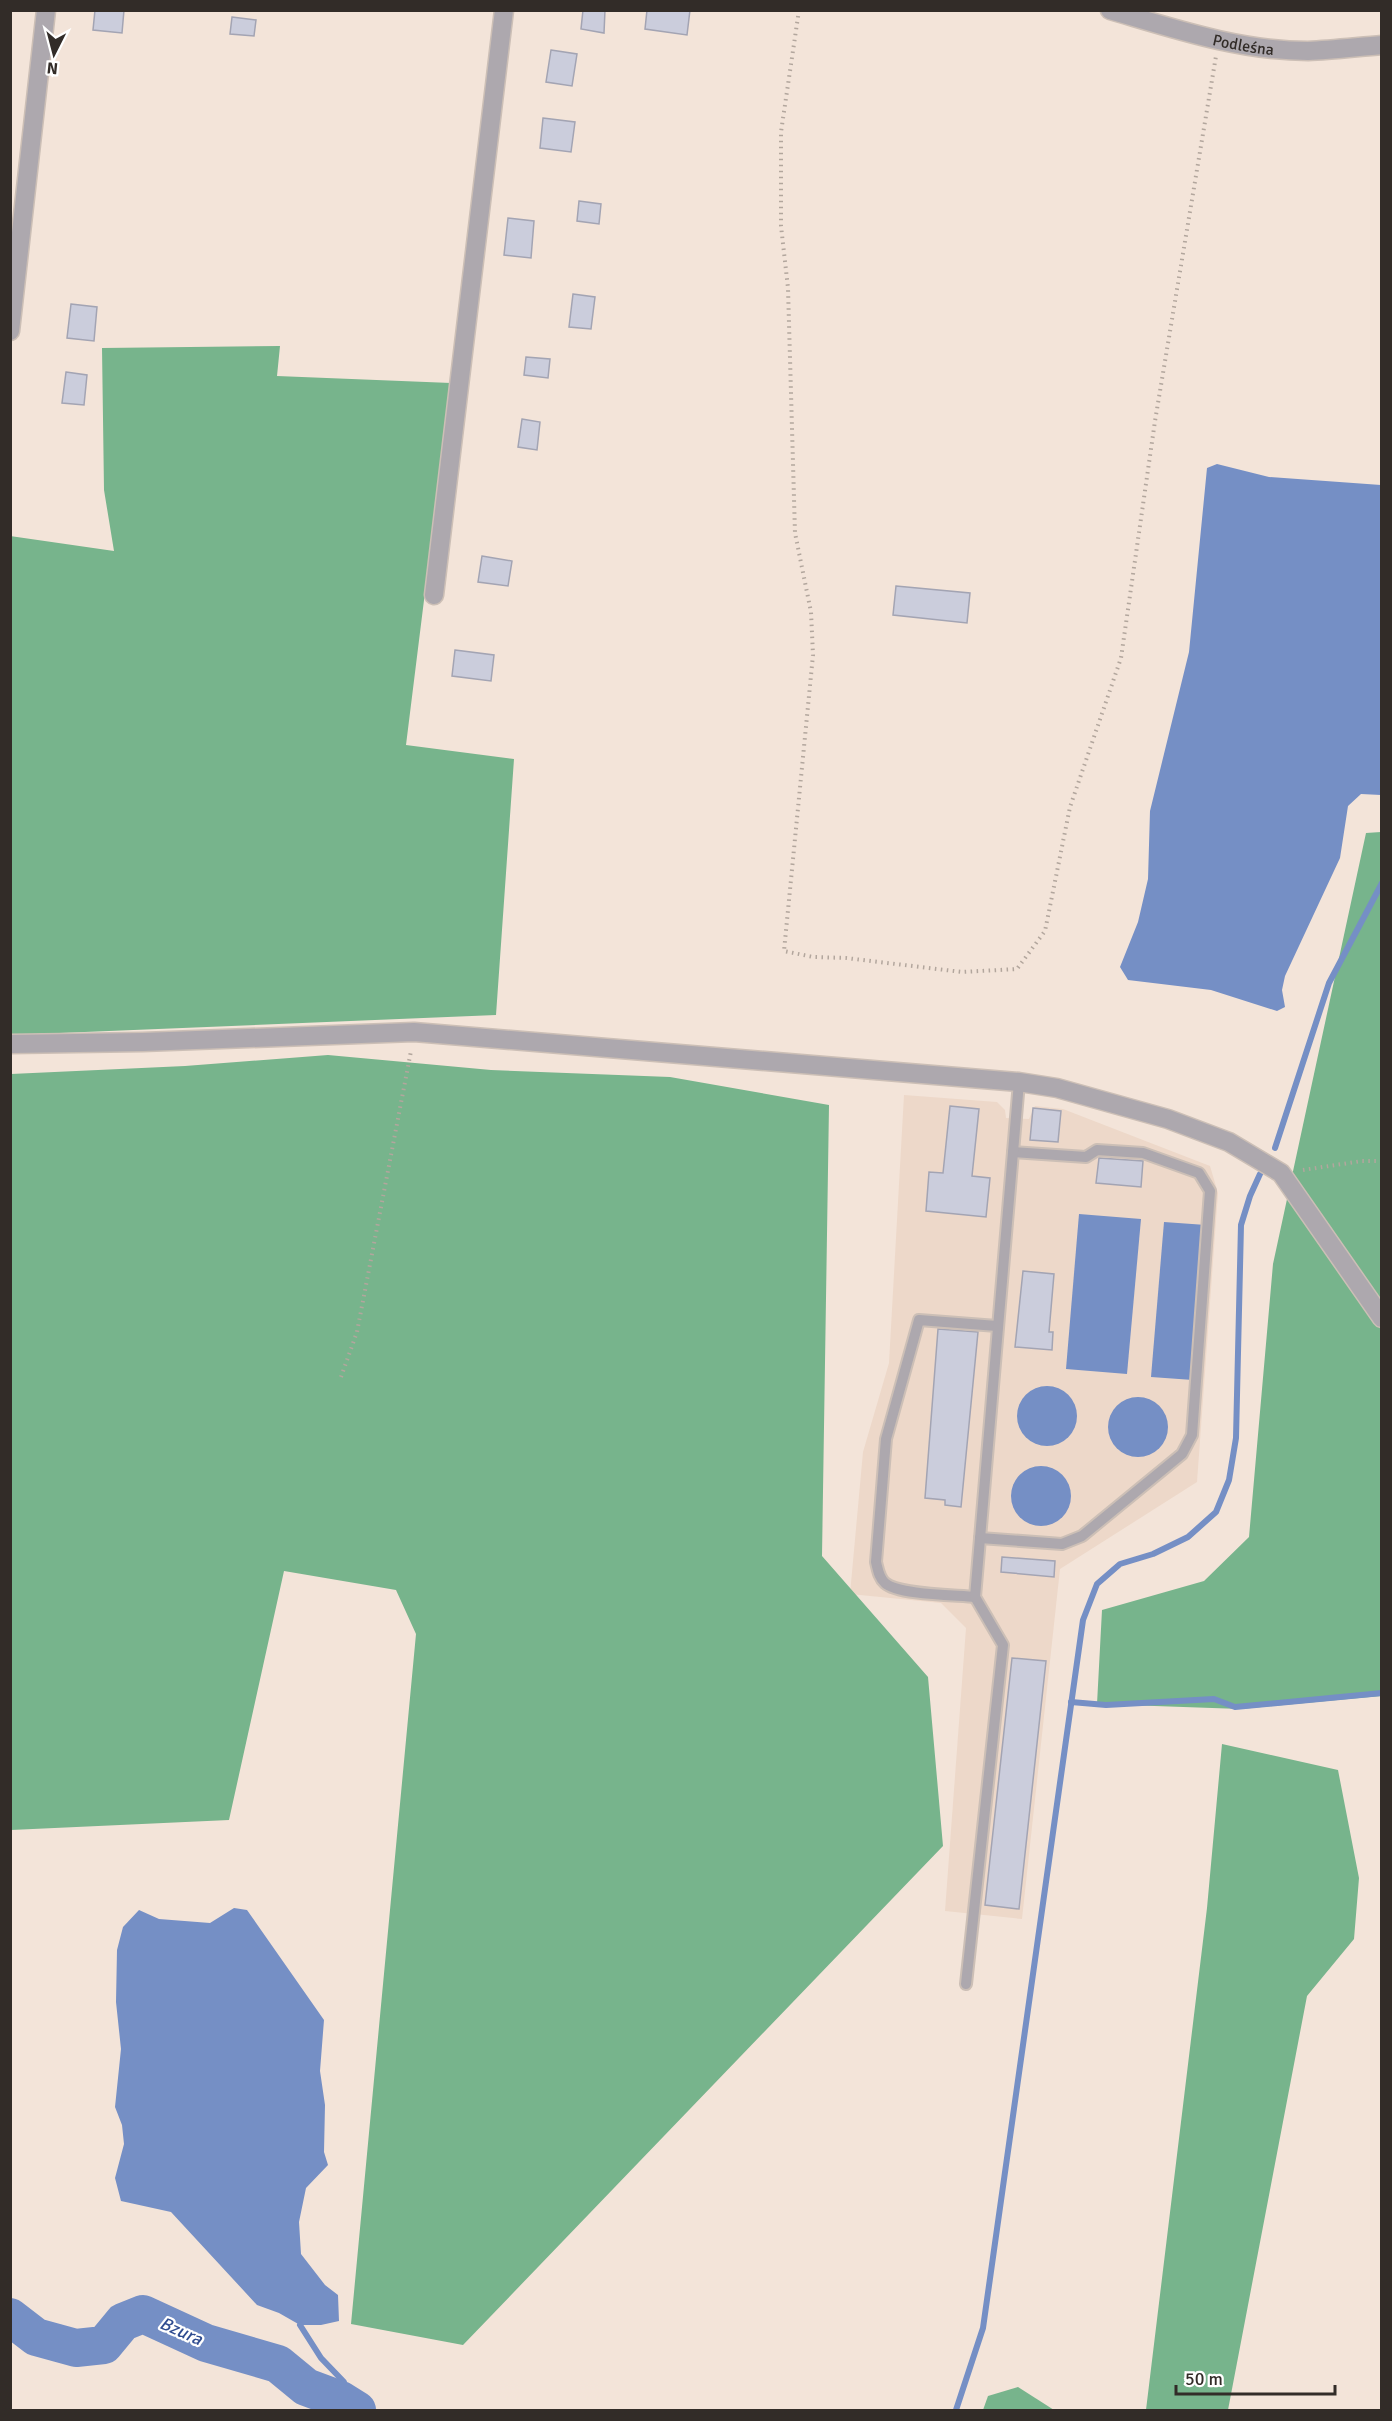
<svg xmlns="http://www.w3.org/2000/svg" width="1392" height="2421" font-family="Signika,sans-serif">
<rect width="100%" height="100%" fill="#f3e4d9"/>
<polygon fill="#edd8c9" points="904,1095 997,1102 1005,1110 1006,1118 1029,1119 1035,1106 1063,1109 1210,1166 1218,1193 1197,1482 1060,1569 1022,1919 945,1911 966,1628 941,1603 850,1594 863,1452 889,1363"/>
<g fill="#77b48c">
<polygon points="280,346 277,376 451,383 406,745 514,759 496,1015 11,1035 10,536 114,551 104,490 102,348"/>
<polygon points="1381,832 1381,1696 1241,1709 1097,1704 1102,1610 1204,1581 1249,1537 1273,1264 1366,833"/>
<polygon points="328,1055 491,1070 670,1077 829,1105 822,1556 928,1677 943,1846 463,2345 351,2324 416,1634 396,1590 284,1571 229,1820 11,1830 11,1074 185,1066"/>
<polygon points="1222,1744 1338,1770 1359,1878 1354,1939 1307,1996 1228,2410 1146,2410 1207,1908"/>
<polygon points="1018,2387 1054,2410 983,2410 988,2396"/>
</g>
<g fill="#758fc5">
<polygon points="1217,464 1269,477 1381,485 1381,795 1361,794 1348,806 1340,858 1285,976 1282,990 1285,1007 1277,1011 1211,990 1128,980 1120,967 1138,922 1148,879 1150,811 1189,652 1207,468"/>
<polygon points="1079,1214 1141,1219 1127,1374 1066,1369"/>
<polygon points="1164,1222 1206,1225 1193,1380 1151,1377"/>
<circle cx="1047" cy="1416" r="30"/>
<circle cx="1138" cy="1427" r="30"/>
<circle cx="1041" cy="1496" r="30"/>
<polygon points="234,1908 247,1910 324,2020 320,2071 325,2105 324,2152 328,2165 306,2188 299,2222 301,2254 325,2285 338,2295 339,2321 321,2325 300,2325 279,2313 257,2305 171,2212 121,2201 115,2178 124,2144 122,2125 115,2107 121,2049 116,2002 117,1950 123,1927 139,1910 159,1919 210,1923"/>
</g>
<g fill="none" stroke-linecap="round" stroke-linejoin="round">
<g stroke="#758fc5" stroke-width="6">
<polyline points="1275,1148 1329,983 1382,883"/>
<polyline points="1071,1702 1106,1705 1214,1699 1235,1707 1382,1693"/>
<polyline points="300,2325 321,2358 344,2382 341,2400"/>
<polyline points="956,2410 983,2328 1083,1620 1097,1584 1120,1564 1153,1554 1188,1537 1216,1512 1229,1480 1236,1438 1241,1225 1250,1196 1260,1174"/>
</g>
<polyline stroke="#758fc5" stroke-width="38" points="10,2317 36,2337 76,2348 104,2345 123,2322 143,2314 206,2343 278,2364 306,2387 341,2400 357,2410"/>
</g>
<g fill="#cbcddc" stroke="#a3a4b3" stroke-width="1.5">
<polygon points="95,10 124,10 122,33 93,30"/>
<polygon points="583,10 605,10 604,33 581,29"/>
<polygon points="647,10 690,10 687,35 645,29"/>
<polygon points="232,17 256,20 254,36 230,34"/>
<polygon points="551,50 577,54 572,86 546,82"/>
<polygon points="543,118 575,122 571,152 540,148"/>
<polygon points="579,201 601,204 599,224 577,221"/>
<polygon points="508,218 534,221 531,258 504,255"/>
<polygon points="573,294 595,297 591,329 569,327"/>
<polygon points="71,304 97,307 94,341 67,338"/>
<polygon points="526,357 550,359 548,378 524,375"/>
<polygon points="66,372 87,375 84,405 62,403"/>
<polygon points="522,419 540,422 537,450 518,447"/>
<polygon points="482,556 512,561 508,586 478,582"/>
<polygon points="896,586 970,593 967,623 893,615"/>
<polygon points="455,650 494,655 491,681 452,676"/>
<polygon points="950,1106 979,1109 972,1176 990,1178 986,1217 926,1211 929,1172 943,1173"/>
<polygon points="1033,1108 1061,1111 1058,1142 1030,1140"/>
<polygon points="1099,1158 1143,1161 1141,1187 1096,1183"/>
<polygon points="1023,1271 1054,1274 1049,1332 1053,1332 1052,1350 1015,1347"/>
<polygon points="938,1329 978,1332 961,1507 945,1505 945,1500 925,1498"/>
<polygon points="1002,1557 1055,1561 1054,1577 1001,1572"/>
<polygon points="1012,1658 1046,1661 1019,1909 985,1905"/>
</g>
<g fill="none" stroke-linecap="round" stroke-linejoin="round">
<g stroke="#ccbfb6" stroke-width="14">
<g id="service">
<polyline points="980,1538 1062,1544 1082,1536 1182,1454 1192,1435 1210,1191 1199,1173 1143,1153 1097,1150 1086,1157 1013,1152"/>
<path d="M975,1597C956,1595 898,1595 885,1583C879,1578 878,1570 876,1562L886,1439L919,1320L997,1326"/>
<polyline points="966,1984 1003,1645 975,1597 1019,1082"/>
</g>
</g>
<g stroke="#ccbfb6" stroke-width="21">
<g id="minor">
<path id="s1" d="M1110,10C1175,29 1240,51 1308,51C1332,50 1357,47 1382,45"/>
<polyline points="10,331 46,10"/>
<polyline points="434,595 504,10"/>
<polyline points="10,1044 143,1042 414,1032 1019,1082 1057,1088 1168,1119 1229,1142 1281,1173 1382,1318"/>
</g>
</g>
<g stroke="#b2a69d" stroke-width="4" stroke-dasharray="1.5 4.5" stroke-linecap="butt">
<polyline points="799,10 781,132 781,226 788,288 795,533 811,612 813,655 784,951 813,957 846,958 962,972 1017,969 1045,931 1070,807 1121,658 1155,421 1216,56"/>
<polyline points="1303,1170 1362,1161 1382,1161"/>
<polyline points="341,1377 357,1332 411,1051"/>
</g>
<use href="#service" stroke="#ada8ae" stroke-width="10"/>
<use href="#minor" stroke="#ada8ae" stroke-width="18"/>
</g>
<g text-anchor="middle" stroke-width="4.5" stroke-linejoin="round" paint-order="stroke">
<g font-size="16" fill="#322c28" stroke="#fff">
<text dy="6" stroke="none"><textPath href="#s1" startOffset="138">Podleśna</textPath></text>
</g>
<g font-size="18" font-style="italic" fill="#2f4c90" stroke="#fff">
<text transform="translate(181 2331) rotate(24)" y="6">Bzura</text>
</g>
</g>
<rect width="1392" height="2421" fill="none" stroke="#322c28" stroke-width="24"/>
<g transform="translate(54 54) rotate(186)" stroke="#ffffff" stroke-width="4.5" paint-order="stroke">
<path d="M0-4.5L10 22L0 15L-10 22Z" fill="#322c28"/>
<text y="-9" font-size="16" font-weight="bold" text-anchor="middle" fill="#322c28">N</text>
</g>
<path d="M1176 2385v9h159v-9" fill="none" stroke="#322c28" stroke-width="3"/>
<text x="1185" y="2385" font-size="18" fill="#322c28" stroke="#ffffff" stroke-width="4.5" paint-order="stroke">50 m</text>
</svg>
